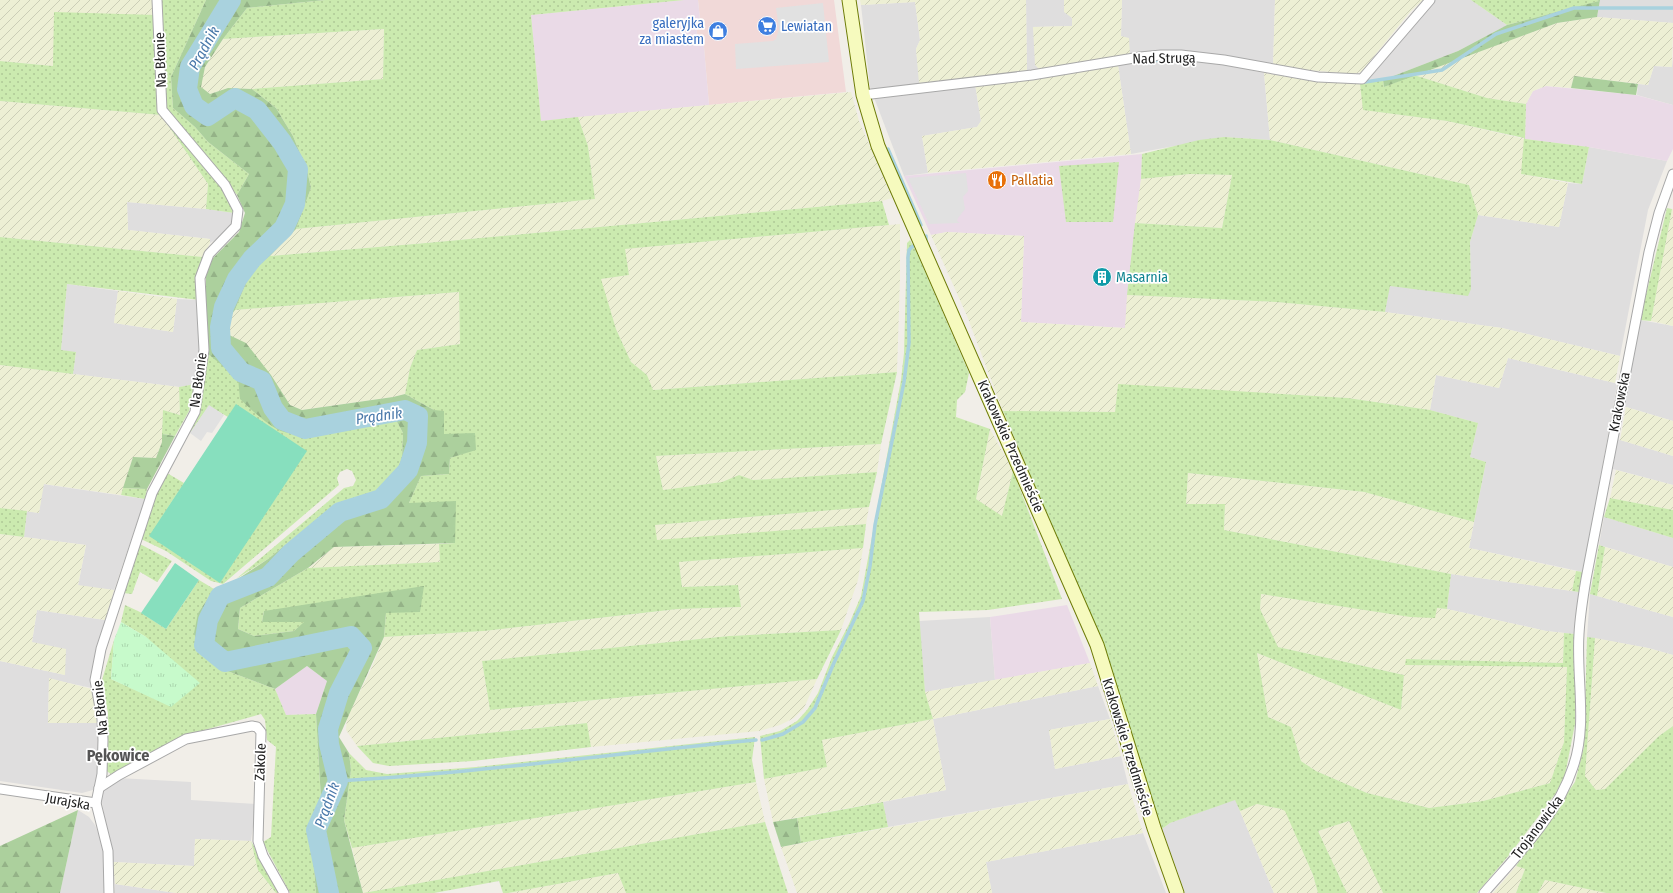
<svg xmlns="http://www.w3.org/2000/svg" width="1673" height="893" font-family="'Fira Sans Condensed',sans-serif">
<defs>
<pattern id="farmland-furrows" width="10" height="10" patternUnits="userSpaceOnUse"><rect width="10" height="10" fill="#edefd4"/><path d="M-1 1l2-2M0 10L10 0M9 11l2-2" fill="none" stroke="#cbcdb6"/></pattern>
<pattern id="grass-dots" width="8" height="8" patternUnits="userSpaceOnUse"><rect width="8" height="8" fill="#cbeaaf"/><path d="M2 2h.1M6 6h.1" fill="none" stroke="#aec896" stroke-width="1.8" stroke-linecap="round"/></pattern>
<pattern id="forest-firs" width="22" height="20" patternUnits="userSpaceOnUse"><rect width="22" height="20" fill="#acd09d"/><path d="M5 1l3.5 6h-7zM16 11l3.5 6h-7z" fill="#94b287"/></pattern>
<pattern id="park-tufts" width="24" height="20" patternUnits="userSpaceOnUse"><rect width="24" height="20" fill="#c7facb"/><path d="M3 7l-1-3M5 7V3M7 7l1-3M15 17l-1-3M17 17v-4M19 17l1-3" fill="none" stroke="#abd6ae"/></pattern>
</defs>
<rect width="100%" height="100%" fill="#f1eee8"/>
<g fill="#dfdede">
<polygon points="1026,0 1064,0 1072,18 1072,26 1033,27 1040,70 1027,72"/>
<polygon points="1122,0 1275,0 1273,67 1218,55 1130,55 1121,36"/>
<polygon points="1434,0 1471,0 1507,25 1458,51 1383,80 1365,80 1415,19"/>
<polygon points="1600,0 1673,0 1673,23 1597,17"/>
<polygon points="915,2 920,40 916,49 921,92 975,84 981,121 977,127 922,136 928,173 904,176 870,87 861,5"/>
<polygon points="1673,58 1673,105 1637,95 1638,84 1648,85 1654,66 1672,67"/>
<polygon points="1171,59 1221,64 1264,73 1270,140 1224,137 1131,154 1118,65"/>
<polygon points="1589,147 1667,161 1648,210 1620,356 1502,328 1385,312 1389,286 1471,289 1470,242 1478,215 1559,227 1568,183 1582,184"/>
<polygon points="127,202 206,209 234,213 232,224 220,237 210,243 210,239 128,230"/>
<polygon points="67,284 118,291 114,323 173,332 177,299 199,300 202,347 195,384 179,387 73,374 76,353 61,350"/>
<polygon points="1640,320 1673,326 1673,421 1623,406"/>
<polygon points="1508,358 1615,383 1617,386 1583,572 1469,548 1486,462 1470,457 1478,423 1430,410 1436,375 1499,388"/>
<polygon points="1617,439 1673,456 1673,485 1613,469"/>
<polygon points="43,484 145,499 114,590 78,586 86,545 24,537 27,511 39,513"/>
<polygon points="1604,517 1673,538 1673,567 1599,545"/>
<polygon points="1451,574 1579,592 1575,634 1546,631 1447,609"/>
<polygon points="1590,594 1673,617 1673,655 1648,648 1587,637"/>
<polygon points="37,610 105,620 105,627 92,679 92,688 49,679 48,723 97,723 100,731 97,780 93,790 82,793 0,781 0,661 65,675 32,642"/>
<polygon points="990,617 995,680 925,692 919,621"/>
<polygon points="1098,686 1110,719 1049,730 1055,769 1121,756 1128,784 888,827 883,802 946,790 933,719"/>
<polygon points="118,778 191,782 191,800 256,804 251,841 195,839 194,866 113,862 101,797 104,788"/>
<polygon points="1235,799 1274,893 1185,893 1162,829 1170,823"/>
<polygon points="78,810 89,817 95,825 104,847 105,893 60,893"/>
<polygon points="1143,833 1166,893 992,893 986,862"/>
<polygon points="115,884 176,893 115,893"/>
</g>
<polygon fill="#f1d9d8" points="698,0 834,0 846,92 709,105 703,36 697,36 696,21 700,20"/>
<g fill="#eadae7">
<polygon points="684,0 698,0 700,20 696,21 697,36 703,36 709,105 541,121 531,15"/>
<polygon points="1546,86 1636,95 1673,105 1673,149 1667,161 1589,147 1525,139 1526,104 1533,91"/>
<polygon points="1142,154 1141,179 1125,328 1021,322 1024,236 947,232 931,235 904,176"/>
<polygon points="1067,605 1090,663 995,680 990,617"/>
<polygon points="307,666 327,681 316,714 286,715 275,689"/>
</g>
<g fill="url(#farmland-furrows)">
<polygon points="0,0 155,0 155,15 53,66 0,61"/>
<polygon points="860,0 1026,0 1027,72 919,83 916,49 920,40 915,2 861,5"/>
<polygon points="1064,0 1122,0 1121,36 1129,38 1130,55 1040,70 1035,65 1033,27 1072,26 1072,18 1064,12"/>
<polygon points="1275,0 1423,0 1411,11 1361,72 1353,74 1273,67"/>
<polygon points="1597,17 1673,23 1672,67 1654,66 1648,85 1574,76 1571,88 1546,86 1533,91 1526,104 1487,98 1414,75 1557,23"/>
<polygon points="384,29 383,79 252,89 228,88 210,94 200,87 205,67 223,39"/>
<polygon points="1118,65 1131,154 928,173 922,136 977,127 981,121 975,84 1033,80"/>
<polygon points="1264,73 1318,82 1360,84 1364,110 1447,121 1525,139 1521,174 1568,183 1559,227 1478,215 1469,185 1270,140"/>
<polygon points="851,92 859,121 892,198 882,201 426,243 270,256 296,229 595,199 588,146 578,117"/>
<polygon points="0,101 161,115 208,184 206,209 127,202 128,230 210,239 210,243 203,257 0,237"/>
<polygon points="1190,174 1232,175 1222,228 1135,223 1141,179"/>
<polygon points="1672,209 1673,209 1673,326 1651,321"/>
<polygon points="900,224 900,279 897,372 652,390 647,375 631,362 616,329 600,279 629,275 624,249"/>
<polygon points="947,232 1024,236 1021,322 1125,328 1127,295 1276,302 1385,312 1502,328 1620,356 1615,383 1508,358 1499,388 1436,375 1430,410 1348,398 1118,385 1115,412 1003,411 967,316 931,235"/>
<polygon points="118,291 177,299 173,332 114,323"/>
<polygon points="459,292 460,344 417,350 410,368 405,394 393,397 302,410 290,405 271,375 227,334 228,319 235,310"/>
<polygon points="0,365 179,387 180,415 163,410 162,442 156,458 133,457 121,495 44,484 39,513 0,508"/>
<polygon points="1626,407 1673,421 1673,456 1620,440"/>
<polygon points="990,429 1013,471 1002,517 976,499"/>
<polygon points="881,444 877,472 753,480 739,475 722,482 663,490 656,456"/>
<polygon points="1616,470 1673,485 1673,510 1610,498"/>
<polygon points="1188,473 1364,492 1474,522 1469,548 1576,571 1572,591 1451,574 1224,530 1225,504 1186,504"/>
<polygon points="869,507 866,524 657,541 654,525"/>
<polygon points="0,534 86,545 78,585 114,590 105,620 37,610 32,642 66,649 65,675 0,661"/>
<polygon points="439,544 440,562 309,568 334,547"/>
<polygon points="1605,547 1673,567 1673,617 1597,596"/>
<polygon points="863,548 858,580 841,630 729,636 482,661 490,710 817,679 804,708 794,718 780,725 759,731 591,747 586,723 357,746 346,730 347,718 372,667 384,637 484,631 679,609 741,607 738,585 682,587 679,562"/>
<polygon points="1261,594 1411,617 1437,608 1447,609 1546,631 1564,633 1563,663 1407,659 1405,665 1567,667 1564,742 1550,783 1483,801 1429,808 1367,793 1316,771 1301,761 1291,727 1268,717 1257,653 1401,710 1404,675 1278,647 1260,609"/>
<polygon points="1595,638 1648,648 1673,655 1673,726 1659,736 1605,789 1596,790 1585,776"/>
<polygon points="1090,663 1098,686 933,719 946,790 773,822 764,779 827,767 822,740 933,719 925,692"/>
<polygon points="49,678 92,689 97,723 48,723"/>
<polygon points="1110,719 1121,756 1055,769 1049,730"/>
<polygon points="756,782 765,822 363,893 352,848"/>
<polygon points="1128,784 1143,833 986,862 992,893 797,893 781,847"/>
<polygon points="1257,804 1285,810 1313,875 1318,893 1274,893 1240,811"/>
<polygon points="1349,821 1370,864 1383,893 1347,893 1318,831"/>
<polygon points="195,839 251,841 258,870 276,893 176,893 115,884 113,862 194,866"/>
<polygon points="1516,866 1525,869 1516,893 1493,893"/>
<polygon points="618,873 626,893 508,893"/>
<polygon points="1545,880 1606,893 1538,893"/>
</g>
<g fill="url(#grass-dots)">
<polygon points="161,0 206,0 171,77 173,108 195,127 208,142 249,174 237,195 166,110"/>
<polygon points="325,0 684,0 531,15 541,121 578,117 588,146 595,199 296,229 311,188 307,170 293,136 276,108 252,89 383,79 384,29 223,39 247,8"/>
<polygon points="1471,0 1597,0 1600,1 1507,25"/>
<polygon points="54,12 155,15 158,101 223,186 234,213 206,209 208,184 161,115 0,101 0,61 53,66"/>
<polygon points="1414,75 1487,98 1526,104 1525,139 1589,147 1582,184 1521,174 1524,138 1447,121 1363,110 1360,84 1365,80 1383,80 1384,87"/>
<polygon points="1224,137 1270,140 1469,185 1478,215 1470,242 1471,289 1468,296 1390,286 1385,312 1276,302 1127,295 1135,223 1222,228 1232,175 1190,174 1141,179 1142,154 1199,140"/>
<polygon points="1119,162 1113,222 1066,222 1059,166"/>
<polygon points="882,201 889,225 625,249 629,275 601,279 616,329 631,362 647,375 653,390 897,372 881,444 656,456 663,490 722,482 739,475 753,480 877,472 869,507 655,525 657,540 866,524 863,548 679,562 682,587 738,585 741,607 678,609 484,631 384,637 386,613 264,611 262,622 305,622 294,631 254,636 238,629 240,608 308,568 440,562 439,544 455,543 409,503 421,476 449,474 450,458 476,449 444,434 434,410 405,394 410,368 417,350 460,344 459,292 235,310 251,271 270,256 426,243"/>
<polygon points="1667,208 1672,209 1651,321 1640,320"/>
<polygon points="0,237 203,257 196,277 199,300 67,284 61,350 76,352 73,374 0,365"/>
<polygon points="910,240 916,251 969,373 965,392 957,400 956,417 990,429 976,499 1002,516 1013,471 1062,599 988,610 919,612 925,692 933,719 822,740 827,767 764,779 760,736 780,731 797,721 807,710 818,693 832,657 849,624 861,596 901,380 904,353 907,243"/>
<polygon points="208,354 314,432 330,430 369,419 396,420 403,433 402,458 393,479 376,493 350,499 290,541 268,559 236,579 344,488 353,486 356,480 352,471 347,469 340,472 337,478 339,485 223,584 211,581 166,551 141,539 157,493 167,473 184,483 149,536 237,404 228,417 209,406 190,433 201,400"/>
<polygon points="195,384 189,411 175,436 162,434 163,410 180,415 179,387"/>
<polygon points="1118,384 1348,398 1430,410 1478,423 1470,457 1486,462 1474,522 1364,492 1188,473 1186,504 1225,504 1224,530 1451,574 1447,609 1437,608 1435,618 1410,617 1261,594 1260,609 1278,647 1404,675 1401,710 1257,653 1268,717 1291,727 1301,761 1316,771 1367,793 1429,808 1483,801 1550,783 1564,742 1567,667 1405,665 1406,659 1563,663 1564,633 1575,634 1575,724 1565,775 1556,793 1510,854 1477,893 1383,893 1349,821 1318,831 1347,893 1318,893 1313,875 1285,811 1281,809 1257,804 1240,811 1235,800 1170,823 1162,829 1101,640 1003,411 1115,412"/>
<polygon points="123,488 147,489 145,499 121,495"/>
<polygon points="1610,498 1673,510 1673,538 1604,517"/>
<polygon points="0,508 27,511 24,537 0,534"/>
<polygon points="140,544 172,561 158,581 157,582 140,572 132,594 123,593"/>
<polygon points="1599,545 1605,547 1597,596 1590,594"/>
<polygon points="1576,571 1583,572 1579,592 1572,591"/>
<polygon points="199,580 214,589 198,613 230,672 275,689 286,715 316,714 321,800 311,830 316,893 290,893 263,842 271,837 276,747 267,740 265,720 261,714 183,736 111,774 105,770 108,713 102,680 114,640 111,679 171,706 146,637 121,622 125,605 140,612 166,629"/>
<polygon points="841,630 817,679 490,710 482,661 729,636"/>
<polygon points="1587,637 1595,638 1585,776 1596,790 1605,789 1659,736 1673,726 1673,893 1606,893 1545,880 1538,893 1516,893 1525,869 1516,866 1575,782 1584,747"/>
<polygon points="587,723 591,747 473,761 389,766 373,763 357,746"/>
<polygon points="755,737 752,760 756,782 352,848 344,820 351,770 349,753 366,770 387,774 476,767"/>
<polygon points="883,802 888,827 801,843 797,818"/>
<polygon points="765,822 788,893 626,893 618,873 508,893 503,893 499,881 434,893 363,893"/>
<polygon points="251,841 279,893 276,893 258,870"/>
</g>
<g fill="url(#forest-firs)">
<path d="M206,0H325L247,8L223,39L205,67L201,87L210,94L228,88L252,89L276,108L293,136L307,170L311,188L296,229L270,256L251,271L235,310L228,319L227,334L246,343L271,375L290,405L302,410L393,397L405,394L434,410L444,411V434L475,433L476,450L450,458L449,474L421,476L409,503L456,501L455,543L334,547L308,568L240,608L238,629L254,636L294,631L304,622H262L264,611L424,586L420,612L386,613L384,637L339,737L349,753L351,770L344,820L363,893H316L311,830L321,799L316,714L327,681L307,666L275,689L230,672L214,664L202,655L194,633L198,613L214,589L224,588L268,559L290,541L351,499L376,493L393,479L402,458L403,433L396,420C387,420 377,418 368,420C343,424 307,440 281,431C270,427 249,408 240,399L238,378L208,354L206,324V276L212,259L239,232L245,213L237,195L249,174L208,142L195,127L173,108L171,77Z"/>
<polygon points="1597,0 1600,0 1597,17 1557,23 1384,87 1383,80 1458,51 1507,25 1599,1"/>
<polygon points="1574,76 1638,84 1636,95 1571,88"/>
<polygon points="162,434 175,436 147,489 123,488 133,457 156,458 162,442"/>
<polygon points="78,810 60,893 0,893 0,846"/>
<polygon points="797,818 801,843 781,847 773,822"/>
</g>
<polygon fill="url(#park-tufts)" points="121,622 146,637 200,683 171,707 111,679 114,640"/>
<g fill="#87dfbe">
<polygon points="236,404 307,451 220,583 149,536"/>
<polygon points="175,563 199,580 166,629 141,613"/>
</g>
<g fill="#e1e1e1">
<polygon points="823,3 829,62 736,69 735,44 773,41 776,39 779,29 776,8"/>
<polygon points="966,173 968,191 963,197 965,209 958,218 957,221 960,223 929,224 908,178"/>
<polygon points="209,405 224,415 212,433 207,432 201,441 190,433"/>
</g>
<g fill="none" stroke-linecap="round" stroke-linejoin="round">
<g stroke="#a9d2de" stroke-width="3.5">
<polyline points="1135,62 1177,59 1188,61"/>
<polyline points="1365,82 1442,70 1496,34 1574,8 1673,8"/>
<polyline points="888,149 921,225"/>
<polyline points="926,241 926,236"/>
<polyline points="762,740 783,734 803,722 815,708 833,665 863,601 870,566 875,525 904,382 909,343 908,257 909,250 913,246"/>
<path d="M338,781C478,773 616,753 756,740"/>
</g>
<polyline stroke="#a9d2de" stroke-width="20" points="231,0 190,67 187,89 194,106 208,116 235,98 257,110 282,142 298,169 295,204 284,228 252,259 237,279 224,307 220,327 221,348 241,372 262,381 273,408 282,420 305,429 405,410 418,416 417,443 408,470 381,499 340,512 291,553 268,577 220,596 208,620 204,645 225,662 351,636 362,648 339,693 328,729 329,744 338,781 316,830 329,893"/>
<g stroke="#a8a8a8" stroke-width="11">
<g id="street">
<polyline points="863,95 1032,75 1140,57 1161,55 1181,55 1224,60 1318,77 1362,79 1430,0"/>
<polyline points="99,788 119,775 186,739 252,726 257,727 261,732 258,841 263,856 284,893"/>
<polyline points="0,789 96,803"/>
<polyline points="109,893 108,851 96,803 102,774 103,740 102,719 95,680 101,649 152,493 195,412 204,350 200,278 209,254 236,226 238,210 225,185 162,110 157,0"/>
<path d="M1484,893C1517,855 1557,816 1573,767C1588,725 1576,677 1579,634C1580,616 1583,597 1586,579L1649,252L1659,213L1673,174"/>
</g>
</g>
<g stroke="#6d7b06" stroke-width="15">
<polyline id="secondary" points="849,0 863,95 878,146 1097,645 1154,828 1177,893"/>
</g>
<use href="#street" stroke="#fff" stroke-width="9"/>
<use href="#secondary" stroke="#f6fabe" stroke-width="13"/>
</g>
<defs>
<g id="supermarket-disc" transform="scale(1)"><circle r="9.5" fill="#3f7fe0" stroke="#fff"/><path d="M-6-5.5h2.5l.6 2H6L4.5 2H-2.5L-4.4-4H-6ZM-1.5 3.2a1.3 1.3 0 1 0 .1 0ZM3 3.2a1.3 1.3 0 1 0 .1 0Z" fill="#fff"/></g>
<g id="shop-disc" transform="scale(1)"><circle r="9.5" fill="#3f7fe0" stroke="#fff"/><path d="M-5-2.5h2.3a2.7 3.5 0 0 1 5.4 0H5L5.5 6h-11ZM-1.5-2.5h3a1.5 2.3 0 0 0-3 0Z" fill="#fff"/></g>
<g id="restaurant-disc" transform="scale(1)"><circle r="9.5" fill="#e8710a" stroke="#fff"/><path d="M-5-6h1v4h1v-4h1v4h1v-4h1v5L-1.5 .5V6h-2V.5L-5-1ZM5-6V6H3V1.5H1.5Q1.5-4 5-6Z" fill="#fff"/></g>
<g id="building-disc" transform="scale(1)"><circle r="9.5" fill="#0f9aa8" stroke="#fff"/><path d="M-4-6H4V6H1V3H-1V6H-4ZM-2.5-4.3h1.7v1.8h-1.7ZM.8-4.3h1.7v1.8H.8ZM-2.5-1h1.7V.8h-1.7ZM.8-1h1.7V.8H.8Z" fill="#fff"/></g>
</defs>
<g fill-rule="evenodd">
<use href="#supermarket-disc" x="767" y="26"/>
<use href="#shop-disc" x="718" y="31"/>
<use href="#restaurant-disc" x="997" y="180"/>
<use href="#building-disc" x="1102" y="277"/>
</g>
<g text-anchor="middle" stroke-width="3.5" stroke-linejoin="round" paint-order="stroke">
<g font-size="14" fill="#366cbe" stroke="#fff" text-anchor="end">
<text x="704" y="28">galeryjka<tspan x="704" dy="16">za miastem</tspan></text>
<text x="781" y="31" text-anchor="start">Lewiatan</text>
</g>
<g font-size="14" fill="#212121" stroke="#fff">
<text transform="translate(1164 58) rotate(-1)" y="5">Nad Strugą</text>
<text transform="translate(160 60) rotate(-92)" y="5">Na Błonie</text>
<text transform="translate(198 380) rotate(-82)" y="5">Na Błonie</text>
<text transform="translate(1619 402) rotate(-79)" y="5">Krakowska</text>
<text transform="translate(1011 446) rotate(66)" y="5">Krakowskie Przedmieście</text>
<text transform="translate(100 708) rotate(-96)" y="5">Na Błonie</text>
<text transform="translate(1128 747) rotate(73)" y="5">Krakowskie Przedmieście</text>
<text transform="translate(260 762) rotate(-88)" y="5">Zakole</text>
<text transform="translate(68 801) rotate(10)" y="5">Jurajska</text>
<text transform="translate(1537 827) rotate(-53)" y="5">Trojanowicka</text>
</g>
<g font-size="14" fill="#c56008" stroke="#fff" text-anchor="start">
<text x="1011" y="185">Pallatia</text>
</g>
<g font-size="14" fill="#0d838f" stroke="#fff" text-anchor="start">
<text x="1116" y="282">Masarnia</text>
</g>
<g font-size="15" font-style="italic" fill="#4a79aa" stroke="#fff">
<text transform="translate(204 48) rotate(-61)" y="5">Prądnik</text>
<text transform="translate(379 416) rotate(-8)" y="5">Prądnik</text>
<text transform="translate(327 805) rotate(-70)" y="5">Prądnik</text>
</g>
<g font-size="16" font-weight="bold" fill="#545454" stroke="#fff">
<text x="118" y="761">Pękowice</text>
</g>
</g>
</svg>
